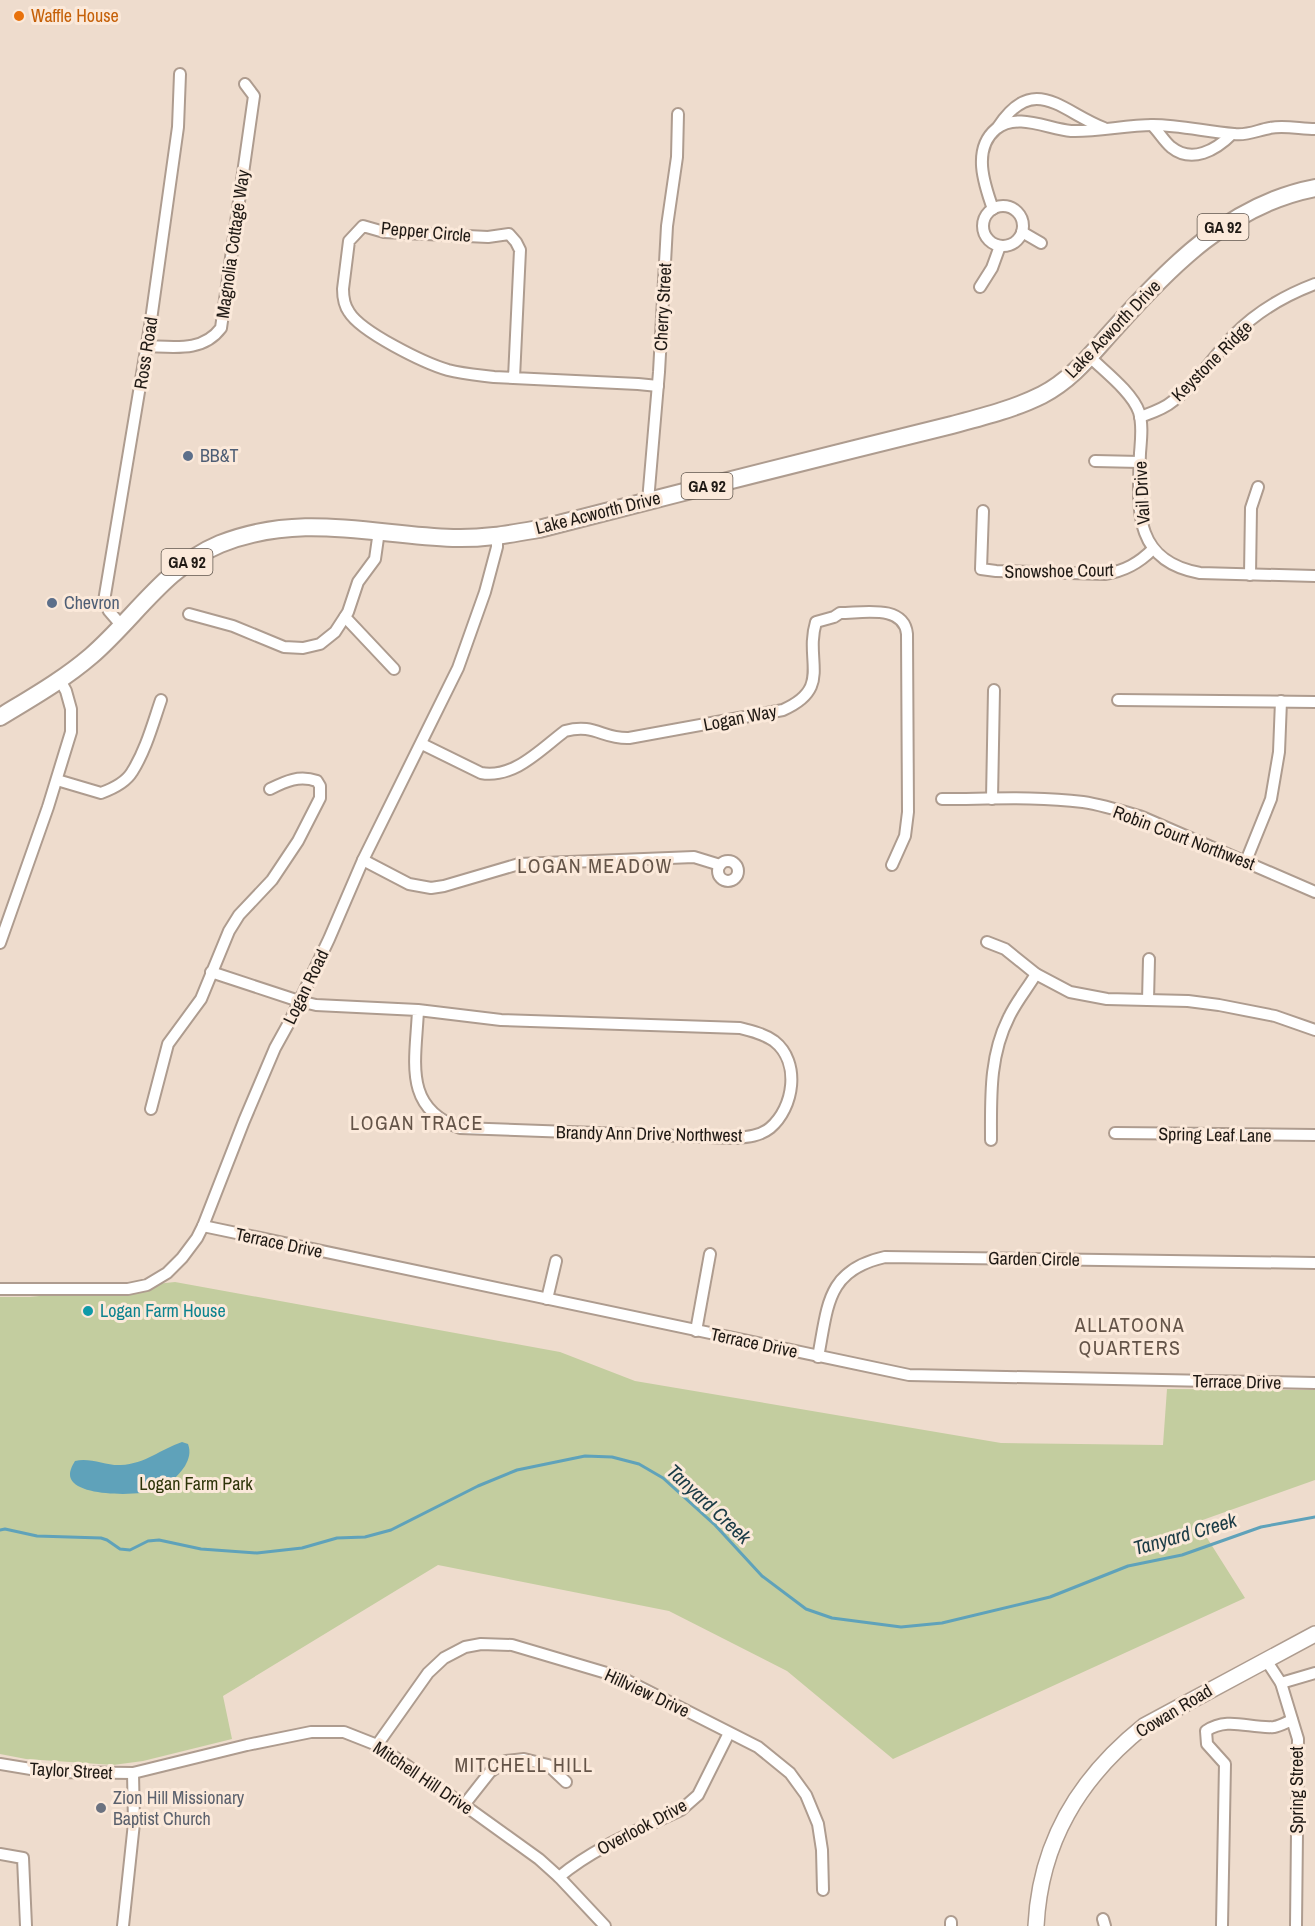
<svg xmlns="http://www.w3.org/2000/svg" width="1315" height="1926" font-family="'Archivo Narrow',sans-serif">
<rect width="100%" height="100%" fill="#eedccd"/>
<polygon fill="#c3cd9f" points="175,1282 560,1352 635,1381 1001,1443 1163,1445 1167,1389 1315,1390 1315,1480 1197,1522 1245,1598 893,1759 787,1671 669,1611 438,1565 223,1696 232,1739 143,1761 113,1765 26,1759 0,1754 0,1297 30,1297"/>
<path fill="#5fa2ba" d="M182,1442L188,1444C191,1452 189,1459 185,1466C178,1476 168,1486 156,1490C140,1496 79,1497 71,1479C68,1473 72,1466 75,1461C90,1457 106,1466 121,1465C145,1464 161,1449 182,1442Z"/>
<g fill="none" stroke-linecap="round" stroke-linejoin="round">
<polyline stroke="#5fa2ba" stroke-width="3" points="0,1530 5,1529 37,1536 101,1538 107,1540 120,1549 130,1550 148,1541 159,1540 201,1549 257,1553 302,1548 337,1538 365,1537 391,1530 478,1486 517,1470 585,1456 612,1457 639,1464 663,1478 715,1525 762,1576 806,1609 832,1618 901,1627 942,1623 1050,1597 1128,1566 1182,1555 1261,1527 1315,1517"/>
<g stroke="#ae9c8f" stroke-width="14">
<g id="street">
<path d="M1152,125C1159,132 1164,141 1171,147C1192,164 1216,150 1232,134"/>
<path d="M998,127C1034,72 1062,112 1104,128"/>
<circle cx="1003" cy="226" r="20"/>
<path d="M993,209C984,184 972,149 996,129C1017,112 1048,129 1071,131C1098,132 1125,125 1153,125C1180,125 1207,132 1234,134C1247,136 1258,130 1270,128C1283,125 1301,129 1315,129"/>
<polyline points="1022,232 1041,243"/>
<polyline points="980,287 992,268 1000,246"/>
<path d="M147,346C175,347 203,352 221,328L254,96L245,84"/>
<path d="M1090,357C1104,371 1132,392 1139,412C1143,425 1141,440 1140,453C1138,508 1132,561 1200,573L1315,576"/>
<path d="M514,378L520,250L516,242L509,234L488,237L384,232L363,226L349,241L343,289C343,297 344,305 349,312C361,332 424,363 448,370C463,374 478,375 494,377L638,384L658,386"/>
<path d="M1140,417C1151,413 1164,409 1173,401C1196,384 1213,357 1233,336C1255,313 1286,295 1315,284"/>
<polyline points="1095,461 1140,462"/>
<polyline points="648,501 659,372 667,226 677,157 678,114"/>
<path d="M983,511L981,569L996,571L1105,574C1125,571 1139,563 1153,549"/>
<polyline points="1250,575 1251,508 1258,487"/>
<polyline points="189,614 233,626 284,647 303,648 320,644 335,632 348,612 358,582 375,559 379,531"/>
<polyline points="345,617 394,669"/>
<polyline points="121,625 109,611 104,601 151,320 178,127 180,74"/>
<polyline points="1118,700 1315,702"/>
<path d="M422,744L481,773C514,779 541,749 565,731C595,723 602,739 629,738L783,710C833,688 804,661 816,622L834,617L840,613C863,613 904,604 907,634L908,812L905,836L892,865"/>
<path d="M57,780L101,793C112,789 126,782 132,772C146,750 153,723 161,700"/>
<path d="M942,799C988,799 1036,796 1083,802C1103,805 1122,811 1142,817L1315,892"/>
<polyline points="992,799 994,690"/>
<polyline points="363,860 409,884 431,888 444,886 519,864 694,857 720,865"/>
<polyline points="1246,861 1271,799 1279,752 1281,701"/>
<circle cx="728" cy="871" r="10"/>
<polyline points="987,942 1005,949 1036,974 1070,992 1107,999 1188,1001 1219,1005 1275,1016 1315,1030"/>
<polyline points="0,943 48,807 71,732 71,709 66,691 60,680"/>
<path d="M211,972L299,1001L316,1005L418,1010L501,1020L740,1028C752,1031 764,1034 774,1041C801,1062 794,1108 770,1128C760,1136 748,1137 735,1138L460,1128C402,1108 416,1060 418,1010"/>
<polyline points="1148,1000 1149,959"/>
<path d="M151,1109L168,1044L201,999L229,931L239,915L272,880L298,841L320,798V786L317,781C299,775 286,781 270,789"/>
<polyline points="1115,1133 1315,1135"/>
<path d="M991,1140C991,1098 989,1056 1009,1017C1016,1002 1027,989 1036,974"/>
<polyline points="203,1226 909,1375 1315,1383"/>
<polyline points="0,1289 128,1289 147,1285 167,1273 182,1258 197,1238 203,1226 244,1121 275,1048 291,1019 329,939 363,860 458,668 485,592 497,547 497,536"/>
<polyline points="547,1299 556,1261"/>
<polyline points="696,1331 710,1254"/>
<path d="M818,1357C828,1306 826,1270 885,1257L1315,1263"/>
<polyline points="1266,1660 1281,1683 1298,1739 1296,1926"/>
<polyline points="1281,1683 1315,1673"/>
<polyline points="377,1745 428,1673 444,1658 465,1647 481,1644 512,1645 620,1677 758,1747 790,1773 806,1795 818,1824 822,1850 823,1890"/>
<polyline points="0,1764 49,1772 133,1773 247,1745 311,1732 344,1732 377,1745 464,1805 539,1859 559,1877 605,1926"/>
<polyline points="464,1805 490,1772 506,1761 524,1759 548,1765 566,1782"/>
<polyline points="0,1854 23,1858 26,1926"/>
<path d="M559,1877C595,1847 639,1830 681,1810L698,1795L729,1733"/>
<polyline points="1103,1919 1105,1926"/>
<polyline points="951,1922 951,1926"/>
<polyline points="123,1926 134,1823 133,1773"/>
<path d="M1222,1926L1225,1764L1207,1744L1206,1731C1228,1716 1250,1729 1274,1727C1280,1726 1287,1722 1292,1720"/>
</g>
</g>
<g stroke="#ae9c8f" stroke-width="18">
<path id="secondary" d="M1036,1926C1040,1842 1079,1778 1144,1726L1315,1634"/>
</g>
<g stroke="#ae9c8f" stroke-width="20">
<path id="primary" d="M0,717C31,698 63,680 91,656C134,619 165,567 220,544C301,512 372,535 453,538C483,539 510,534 539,529C644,502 750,475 855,449C887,441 920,433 952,425C982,417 1014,409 1042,395C1073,379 1092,353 1115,328C1170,266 1231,204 1315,188"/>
</g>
<use href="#street" stroke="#fff" stroke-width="10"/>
<use href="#secondary" stroke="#fff" stroke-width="15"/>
<use href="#primary" stroke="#fff" stroke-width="16"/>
</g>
<circle fill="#e8710a" stroke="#fbe9da" stroke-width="2" cx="19" cy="16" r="6"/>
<g fill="#5c6f8a" stroke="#fbe9da" stroke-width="2">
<circle cx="188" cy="456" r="6"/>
<circle cx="52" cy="603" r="6"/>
</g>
<circle fill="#0f9aa8" stroke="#fbe9da" stroke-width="2" cx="88" cy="1311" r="6"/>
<circle fill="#6b7280" stroke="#fbe9da" stroke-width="2" cx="101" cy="1808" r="6"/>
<g text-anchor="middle" stroke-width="6" stroke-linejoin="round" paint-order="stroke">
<g fill="#fbe9da" stroke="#61574f" stroke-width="1.5">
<rect x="1197.5" y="214" width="51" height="26" rx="4.5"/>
<rect x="681.5" y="473" width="51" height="26" rx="4.5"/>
<rect x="161.5" y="549" width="51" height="26" rx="4.5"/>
</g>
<g font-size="16" font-weight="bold" fill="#1f1914">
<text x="1223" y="233">GA 92</text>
<text x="707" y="492">GA 92</text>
<text x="187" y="568">GA 92</text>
</g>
<g font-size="18" fill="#c56008" stroke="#fbe9da" text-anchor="start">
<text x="31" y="22">Waffle House</text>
</g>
<g font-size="18" fill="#1f1914" stroke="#fbe9da">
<text transform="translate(426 232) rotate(5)" y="6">Pepper Circle</text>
<text transform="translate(233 244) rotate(-82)" y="6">Magnolia Cottage Way</text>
<text transform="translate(663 307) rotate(-87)" y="6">Cherry Street</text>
<text transform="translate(1113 329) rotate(-46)" y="6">Lake Acworth Drive</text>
<text transform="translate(146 353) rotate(-81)" y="6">Ross Road</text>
<text transform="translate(1212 361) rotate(-45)" y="6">Keystone Ridge</text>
<text transform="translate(1142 493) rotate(-93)" y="6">Vail Drive</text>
<text transform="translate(598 513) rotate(-14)" y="6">Lake Acworth Drive</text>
<text transform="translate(1059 571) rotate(-1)" y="6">Snowshoe Court</text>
<text transform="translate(740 718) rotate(-11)" y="6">Logan Way</text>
<text transform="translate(1184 838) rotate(21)" y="6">Robin Court Northwest</text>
<text transform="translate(306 987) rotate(-64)" y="6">Logan Road</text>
<text transform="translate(649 1134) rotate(1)" y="6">Brandy Ann Drive Northwest</text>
<text transform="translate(1215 1135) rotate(1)" y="6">Spring Leaf Lane</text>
<text transform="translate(279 1243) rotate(12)" y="6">Terrace Drive</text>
<text transform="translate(1034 1259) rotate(1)" y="6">Garden Circle</text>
<text transform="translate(754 1343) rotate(12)" y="6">Terrace Drive</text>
<text transform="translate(1237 1382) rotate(1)" y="6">Terrace Drive</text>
<text transform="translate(647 1693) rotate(25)" y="6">Hillview Drive</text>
<text transform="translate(1174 1711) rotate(-31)" y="6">Cowan Road</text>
<text transform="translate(71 1771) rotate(3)" y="6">Taylor Street</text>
<text transform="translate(423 1778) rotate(34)" y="6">Mitchell Hill Drive</text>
<text transform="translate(1297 1790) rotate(-90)" y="6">Spring Street</text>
<text transform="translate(642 1827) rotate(-28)" y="6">Overlook Drive</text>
</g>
<g font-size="18" fill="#4e5e75" stroke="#fbe9da" text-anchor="start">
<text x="200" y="462">BB&amp;T</text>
<text x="64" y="609">Chevron</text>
</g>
<g font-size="18" fill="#0d838f" stroke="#fbe9da" text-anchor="start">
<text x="100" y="1317">Logan Farm House</text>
</g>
<g font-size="18" fill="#2d3408" stroke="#fbe9da">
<text x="196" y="1490">Logan Farm Park</text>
</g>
<g font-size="18" fill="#5b616d" stroke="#fbe9da" text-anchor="start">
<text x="113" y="1804">Zion Hill Missionary<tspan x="113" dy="21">Baptist Church</tspan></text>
</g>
<g font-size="20" letter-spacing="1.5" fill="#645448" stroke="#fbe9da">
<text x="595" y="873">LOGAN MEADOW</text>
<text x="417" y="1130">LOGAN TRACE</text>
<text x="1130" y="1332">ALLATOONA<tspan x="1130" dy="23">QUARTERS</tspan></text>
<text x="524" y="1772">MITCHELL HILL</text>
</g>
<g font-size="20" font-style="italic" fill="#193a45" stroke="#fbe9da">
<text transform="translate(709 1504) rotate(43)" y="7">Tanyard Creek</text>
<text transform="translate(1185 1534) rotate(-16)" y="7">Tanyard Creek</text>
</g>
</g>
</svg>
